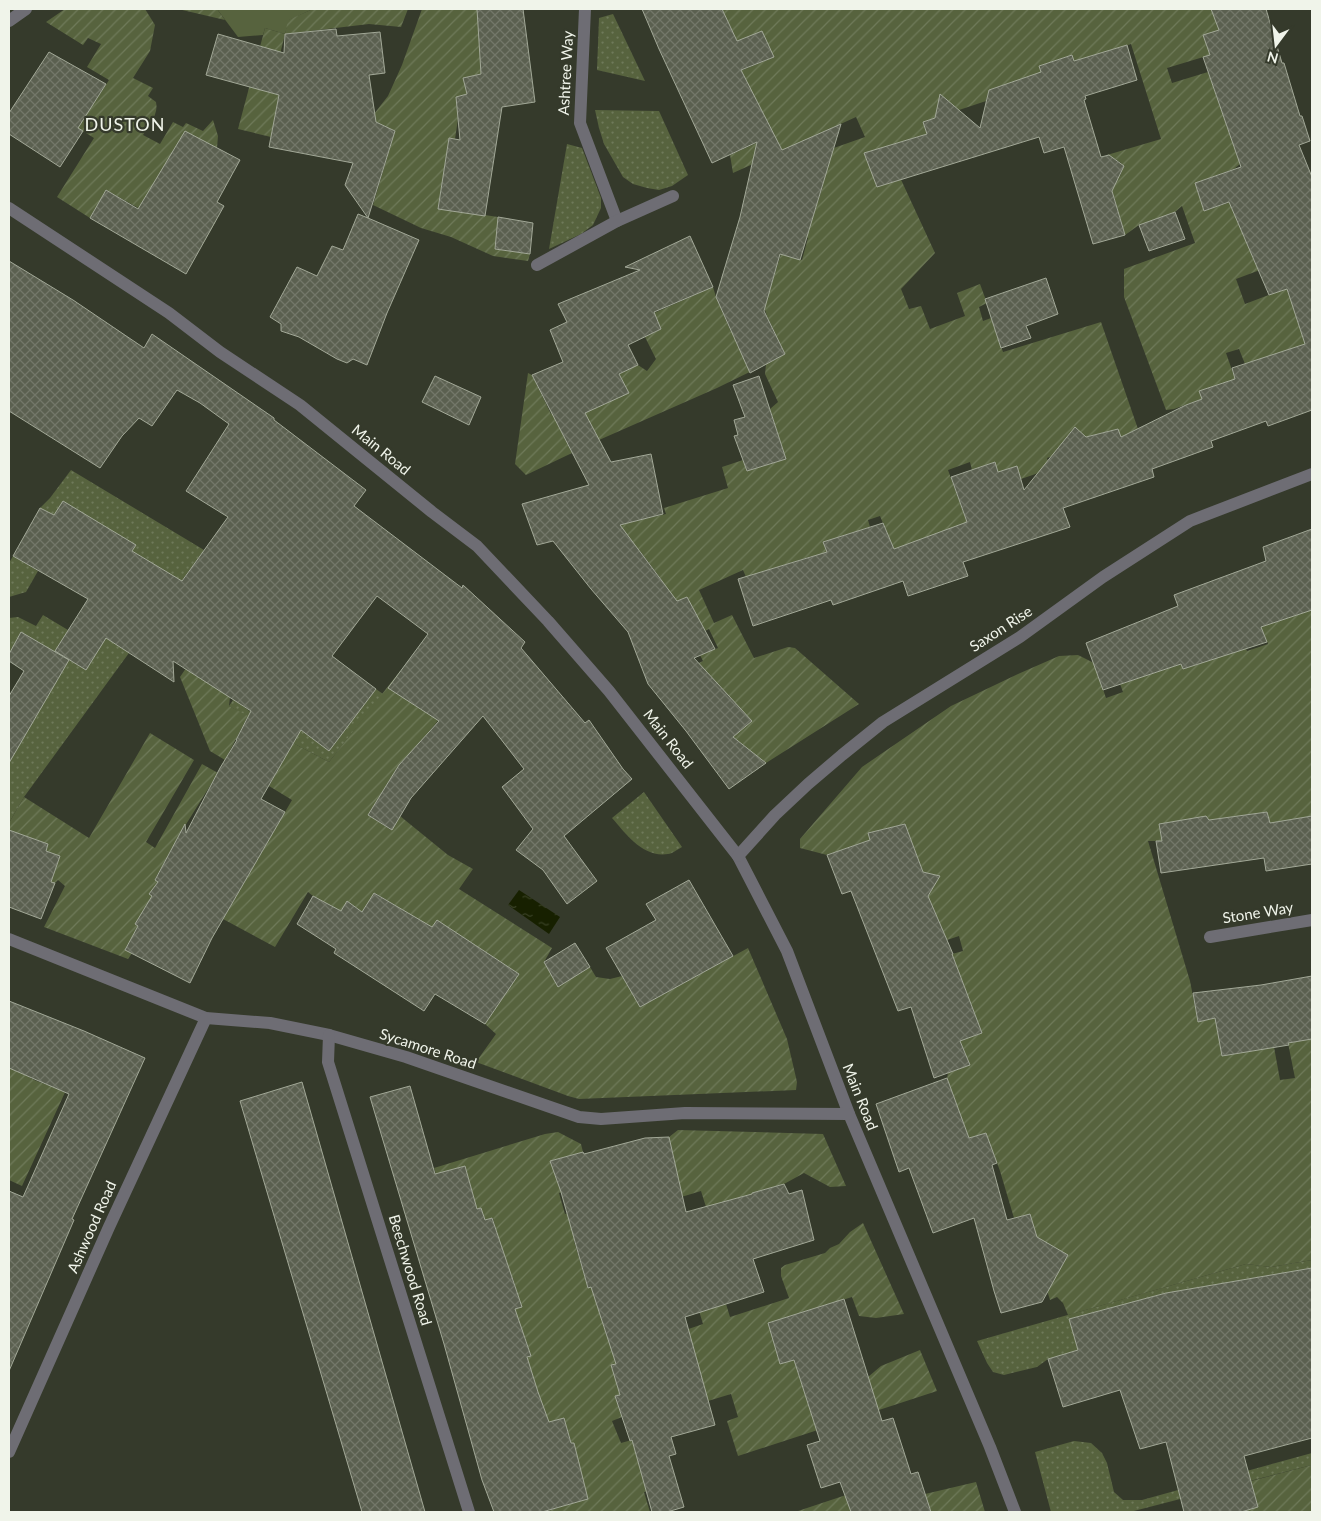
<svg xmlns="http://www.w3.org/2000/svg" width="1321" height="1521" font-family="Lato,sans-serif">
<defs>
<pattern id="grass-dots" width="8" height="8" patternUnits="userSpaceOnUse" patternTransform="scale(1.25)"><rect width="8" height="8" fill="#57633e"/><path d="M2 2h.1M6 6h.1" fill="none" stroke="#6f7a5a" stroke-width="1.8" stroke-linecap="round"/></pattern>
<pattern id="garden-furrows" width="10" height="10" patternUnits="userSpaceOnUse" patternTransform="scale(1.25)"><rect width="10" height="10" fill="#57633e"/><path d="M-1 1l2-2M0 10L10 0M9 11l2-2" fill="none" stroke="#6f7a5a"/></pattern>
<pattern id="water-ripples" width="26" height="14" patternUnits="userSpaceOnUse" patternTransform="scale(1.25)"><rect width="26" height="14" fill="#172000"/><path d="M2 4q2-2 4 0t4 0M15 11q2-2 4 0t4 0" fill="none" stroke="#394125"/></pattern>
<pattern id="building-cross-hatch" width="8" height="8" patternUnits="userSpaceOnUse" patternTransform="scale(1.25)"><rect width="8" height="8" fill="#5b6050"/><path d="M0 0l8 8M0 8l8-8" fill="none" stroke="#737769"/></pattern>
</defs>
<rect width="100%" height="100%" fill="#353a2b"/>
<g fill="url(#grass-dots)">
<polygon points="613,14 645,81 597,70 599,18"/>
<polygon points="595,110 659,111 688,175 672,186 659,190 647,188 633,184 623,177 604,144 599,128"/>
<polygon points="567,144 582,148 601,198 601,208 593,225 581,234 549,249"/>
<polygon points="71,470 204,550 24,797 9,823 9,760 13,753 9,751 10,745 52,689 69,660 86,670 118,617 159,568 132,551 71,524 40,508 50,498"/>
<polygon points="354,506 358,509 292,622 236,701 289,741 298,728 329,751 376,689 383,694 329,762 289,741 229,706 269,647 304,576"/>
<polygon points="13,556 38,571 26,592 9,597 9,563"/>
<polygon points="43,615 68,630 55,652 21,632 9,654 9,618 18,617 36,626"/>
<path d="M644,792L682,847C678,849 672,854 668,854C643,858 626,834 612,818Z"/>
<polygon points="1312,1260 1312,1268 1166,1293 1069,1319 1078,1350 1048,1359 1037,1367 1004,1375 993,1372 987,1363 977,1341 1246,1264 1271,1267"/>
<polygon points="1074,1441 1091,1443 1102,1453 1107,1463 1114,1492 1123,1500 1142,1500 1312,1453 1312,1465 1130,1512 1051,1512 1035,1452"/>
</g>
<polygon fill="#57633e" points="217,9 313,9 289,20 285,34 265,28 263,35 238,37"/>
<g fill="url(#garden-furrows)">
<path d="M65,9H145L155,25L150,51L133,78L153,88L148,96L156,102C159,114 149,125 143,135L160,144L173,122L183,127L186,123L203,131L213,120L218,136L217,148L185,203L216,221L203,244L106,190L90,218L57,197L94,138L52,112L68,87L94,103L109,80L87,67L101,44L88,38L83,45L46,22Z"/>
<polygon points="178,9 217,9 225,20"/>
<polygon points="313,9 408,9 401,27 369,24 285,34 276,71 283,72 271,137 238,129 265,28 285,34 288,20"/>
<polygon points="422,9 478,9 477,9 482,74 464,78 467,94 456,98 458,119 455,139 449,138 438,208 498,217 495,249 530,254 528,261 493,256 451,237 421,228 373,205 395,131 370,119 388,96 402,65"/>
<polygon points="722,9 1212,9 1219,30 1210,55 1167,68 1172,83 1208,72 1240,164 1234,169 1195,183 1204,211 1243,198 1279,234 1248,246 1255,263 1268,267 1236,279 1245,304 1287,288 1312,320 1312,359 1278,371 1273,355 1245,364 1239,349 1226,353 1239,390 1202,399 1174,409 1166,410 1124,297 1124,269 1195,243 1182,206 1175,212 1139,225 1125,235 1109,179 1120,176 1123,168 1121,163 1115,159 1108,161 1107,155 1161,139 1131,44 1093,56 1080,81 1072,55 1039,66 1044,82 1011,93 1003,85 989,90 986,101 959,110 932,146 925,148 920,136 895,144 897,171 935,253 901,289 909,309 921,306 930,329 965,316 957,293 980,284 987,303 979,307 983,321 991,318 1003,352 1101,322 1138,429 1121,437 1117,429 1090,436 1069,450 1047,458 1050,469 1021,479 1017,466 998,472 995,462 972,470 970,462 948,470 969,528 894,549 880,516 868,520 870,527 823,542 829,558 812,556 746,577 743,570 699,590 714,623 732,615 754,658 788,647 795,648 859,704 766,763 733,737 751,721 670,677 703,661 700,655 718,648 709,629 692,637 697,616 687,597 671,603 661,579 640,551 613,526 666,514 664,508 728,488 722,467 743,460 747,471 786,459 770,409 778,402 765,374 766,364 717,388 599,440 588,419 561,431 572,453 526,475 515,464 528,373 532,375 551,414 581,401 629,393 619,374 638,365 647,371 656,359 645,337 661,329 654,313 713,287 716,297 731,332 748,325 767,364 785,354 767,316 755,278 772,283 781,254 802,260 808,238 786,231 792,214 812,220 823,186 812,182 831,149 865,137 856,117 733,173 730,155 774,135 765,117 750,123 738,72 774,57 737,41"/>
<polygon points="1312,600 1312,816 1270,823 1267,812 1209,820 1159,824 1162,841 1148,841 1190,981 1198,1022 1215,1018 1274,1047 1280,1080 1295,1078 1288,1043 1312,1039 1312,1260 1271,1267 1246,1264 1068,1315 1063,1303 1057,1297 1050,1300 1042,1274 1060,1269 1065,1261 1028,1233 1035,1231 1030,1214 1014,1218 1000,1171 986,1133 969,1138 947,1078 948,1073 970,1065 960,1041 982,1033 952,954 963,951 959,936 947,940 928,896 934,886 932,874 923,872 905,824 868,833 870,840 827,855 800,848 800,839 862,767 951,706 1018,674 1059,656 1078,655 1094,663 1106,698 1123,692 1120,684 1181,664 1183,669 1199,664 1239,631 1247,651 1268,644 1261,627 1293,606"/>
<polygon points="207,637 230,697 229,706 248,716 225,760 210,751 180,677"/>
<polygon points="400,671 414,681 455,700 427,734 399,765 368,815 391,830 400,816 448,855 473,869 459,889 552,948 544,962 558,986 590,967 596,977 610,979 622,976 640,1007 748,948 787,1039 797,1082 796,1090 579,1099 568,1096 476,1062 496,1034 485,1024 519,974 464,938 386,926 398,907 375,893 362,912 347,901 341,911 313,896 308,892 275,947 223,919 292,800 269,786 293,743 329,762"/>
<polygon points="150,733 194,760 146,842 155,848 202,764 218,773 180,834 155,879 158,882 149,894 175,908 135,924 138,926 125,950 132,953 128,959 44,927 65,886 58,880 55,883 51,882 60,856 46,851 48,844 16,833 9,852 9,823 24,797 89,838"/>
<path d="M9,1059C17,1062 19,1071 26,1075C36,1083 54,1087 67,1088L22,1186L9,1180Z"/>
<polygon points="678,1130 823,1134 846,1186 830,1187 804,1173 784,1184 752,1193 755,1204 706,1207 701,1191 665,1202 655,1169 675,1163 669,1137"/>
<polygon points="558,1132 581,1144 583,1152 550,1161 593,1184 559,1193 565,1214 598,1205 606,1232 574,1241 588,1288 621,1278 596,1301 606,1334 653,1385 615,1396 622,1417 612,1421 621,1443 653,1434 672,1474 677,1482 644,1492 650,1512 545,1512 588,1498 564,1418 519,1431 499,1366 531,1356 525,1337 482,1319 521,1307 513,1278 488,1283 497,1234 493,1218 485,1220 481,1208 453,1216 450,1206 474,1198 465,1166 436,1174 434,1168 545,1134"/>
<polygon points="863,1223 904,1314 876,1318 859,1316 852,1297 779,1320 773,1340 780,1364 810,1355 798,1373 812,1414 868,1377 881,1366 920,1350 937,1391 738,1456 727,1421 738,1417 731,1394 708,1401 668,1336 703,1324 690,1281 726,1304 730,1317 789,1298 781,1276 781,1268 785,1265 825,1253 830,1248 839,1244 850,1232"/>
<polygon points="1312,1465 1312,1512 1241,1512 1258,1507 1251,1481"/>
<polygon points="976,1482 985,1512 931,1512 925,1494"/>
<polygon points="855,1492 858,1506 850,1509 851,1512 795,1512"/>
</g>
<polygon fill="url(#water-ripples)" points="519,890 560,917 549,934 508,905"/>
<g fill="url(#building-cross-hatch)" stroke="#a2a897">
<polygon points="477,9 523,9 535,102 502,107 485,216 438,209 449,138 460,140 456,97 467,94 463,78 481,74"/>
<polygon points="642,9 722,9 737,41 762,31 774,57 741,70 782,150 841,124 800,260 780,254 764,311 785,354 750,373 716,297 740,217 757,142 712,163 659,49"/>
<polygon points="1211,9 1266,9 1282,63 1284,63 1300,116 1302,116 1310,141 1299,145 1312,177 1312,410 1268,426 1266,421 1211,441 1213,447 1152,469 1154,477 1063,508 1070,527 963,562 968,576 908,596 903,581 833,605 831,600 753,626 738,579 827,552 823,542 883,523 894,549 967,522 951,477 995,462 998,472 1017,466 1024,490 1075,427 1086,437 1118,429 1121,437 1186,405 1202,399 1199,391 1235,379 1232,368 1305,344 1287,289 1269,295 1229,202 1204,211 1195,183 1241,167 1203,57 1210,55 1203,35 1219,30"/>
<polygon points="336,29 337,36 380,32 385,73 369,75 376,122 395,131 368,218 419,240 387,313 367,365 353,359 347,363 337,359 299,337 281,331 281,324 270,317 297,267 317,276 332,246 343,250 358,214 368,218 345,185 353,163 269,147 279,95 206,75 218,34 284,53 285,34"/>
<polygon points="1127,45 1137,80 1085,96 1086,99 1084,100 1101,157 1109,155 1124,166 1112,191 1125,235 1093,244 1064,147 1044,153 1039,137 877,187 864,153 927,134 923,122 935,118 940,94 980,128 989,90 1041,72 1039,66 1072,55 1074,61"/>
<polygon points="49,52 106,84 78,128 83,131 60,167 9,134 9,113"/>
<polygon points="185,131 240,160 217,202 224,206 186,274 90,218 106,190 138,209"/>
<polygon points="1175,212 1185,239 1149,251 1139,225"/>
<polygon points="498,217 533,223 530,254 495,249"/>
<polygon points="690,236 713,287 654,312 661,329 628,345 638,365 619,374 629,393 585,413 611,462 651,454 663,514 620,525 677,601 687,597 715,649 694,658 752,721 733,737 766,763 729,789 686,731 648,684 628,632 591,589 553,541 537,545 522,504 589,485 532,375 563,362 550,330 567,322 558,304 640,270 625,267"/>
<polygon points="9,261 73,300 144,348 152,334 274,418 274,420 366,490 354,506 462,588 463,585 525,642 521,648 585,723 589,720 623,769 632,779 564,836 597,881 567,904 543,870 516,850 533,829 502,787 524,769 483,716 411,798 392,830 368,815 399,765 439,721 388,688 428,634 377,596 332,656 376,689 329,751 301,730 261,799 285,812 212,938 190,983 125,950 138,926 135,924 152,896 149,894 158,882 155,880 185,824 186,833 220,768 237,740 236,740 251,711 173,661 174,682 106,638 86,670 55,651 88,599 13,556 40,508 54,515 63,501 136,545 132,551 182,581 228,517 186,491 229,424 200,403 177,390 152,426 139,418 122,436 100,468 9,411"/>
<polygon points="1046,278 1058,314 1026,326 1031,338 1001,348 985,299"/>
<polygon points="435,376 481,397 469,425 422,402"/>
<polygon points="759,376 786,459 747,471 734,436 738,435 734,420 745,417 733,385"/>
<polygon points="1312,529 1312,610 1261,627 1267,642 1183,669 1181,664 1103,690 1086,643 1178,606 1174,595 1266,561 1263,547"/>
<polygon points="21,632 69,660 9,763 9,696 24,671 9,661 9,654"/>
<polygon points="1267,812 1270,823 1312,816 1312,864 1266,871 1264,858 1161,873 1156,841 1162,841 1159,824 1206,816 1209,820"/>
<polygon points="905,824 923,872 940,876 928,896 953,954 952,954 982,1033 960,1041 970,1065 934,1078 911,1007 898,1011 851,891 842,894 827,855 870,840 868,833"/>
<polygon points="9,830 48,844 46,851 60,856 51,882 55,883 41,919 9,907"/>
<polygon points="689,880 733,956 640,1007 606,948 656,920 646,904"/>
<polygon points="374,893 432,927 437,920 519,974 485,1024 435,994 424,1011 334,953 336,949 297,924 313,896 341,911 347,901 362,912"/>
<polygon points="575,943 590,967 558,987 544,962"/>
<polygon points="1312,976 1312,1039 1288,1043 1289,1045 1222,1056 1215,1018 1198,1022 1193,993 1261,985"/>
<polygon points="9,1001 84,1031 145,1058 72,1219 74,1220 9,1371 9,1191 23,1197 69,1094 9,1068"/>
<polygon points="947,1078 969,1138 986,1133 997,1163 992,1165 1007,1220 1030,1214 1037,1237 1068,1255 1042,1302 1001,1313 994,1291 974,1218 933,1233 909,1168 899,1172 876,1104"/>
<polygon points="302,1082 425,1512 362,1512 240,1101"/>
<polygon points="410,1086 435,1174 465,1166 477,1209 481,1208 485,1220 492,1218 522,1307 515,1309 531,1356 527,1357 538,1392 549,1422 564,1418 571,1443 574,1443 588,1499 542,1512 494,1512 482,1480 444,1344 370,1097"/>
<polygon points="669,1137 686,1212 752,1194 752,1193 784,1184 789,1194 802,1190 814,1240 753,1259 764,1292 685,1317 715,1425 671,1437 676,1454 669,1456 684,1507 667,1512 652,1512 632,1440 630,1441 615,1396 620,1395 611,1365 616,1364 591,1287 588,1288 561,1192 550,1161 583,1152 584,1154 645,1138"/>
<polygon points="1312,1268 1312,1438 1244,1456 1258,1507 1241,1512 1184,1512 1166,1442 1140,1449 1120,1390 1063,1407 1048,1359 1078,1350 1069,1319 1166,1293"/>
<polygon points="844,1299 882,1421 893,1418 911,1474 918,1472 931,1512 851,1512 840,1482 821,1488 807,1445 820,1441 794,1360 780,1364 768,1323"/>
</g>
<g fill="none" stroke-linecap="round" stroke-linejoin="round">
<g stroke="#6e6d74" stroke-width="12">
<polyline points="585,9 580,123 617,221"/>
<polyline points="9,21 26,9"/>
<polyline points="9,208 169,313 220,352 300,405 432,512 477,546 548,621 609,691 720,833 738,856 787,951 849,1114 990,1447 1015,1512"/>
<polyline points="537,265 617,221 673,196"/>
<polyline points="738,856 775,815 808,784 842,755 883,722 1020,637 1103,577 1190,521 1312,474"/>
<polyline points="1210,937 1312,920"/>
<polyline points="9,939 206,1018 270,1023 329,1035 406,1057 579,1117 601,1119 685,1113 849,1114"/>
<polyline points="329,1035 328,1062 469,1512"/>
<polyline points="9,1452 109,1227 206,1018"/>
</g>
</g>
<g text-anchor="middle" stroke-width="4.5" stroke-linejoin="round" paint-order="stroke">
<g font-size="15" fill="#f0f4ea" stroke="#353a2b">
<text transform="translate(566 73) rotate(-87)" y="5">Ashtree Way</text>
<text transform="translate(381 450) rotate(39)" y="5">Main Road</text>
<text transform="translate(1001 629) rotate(-33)" y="5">Saxon Rise</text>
<text transform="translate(668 739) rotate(52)" y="5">Main Road</text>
<text transform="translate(1258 913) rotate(-9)" y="5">Stone Way</text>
<text transform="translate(428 1049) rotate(18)" y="5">Sycamore Road</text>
<text transform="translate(860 1097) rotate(68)" y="5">Main Road</text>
<text transform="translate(92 1227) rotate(-66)" y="5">Ashwood Road</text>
<text transform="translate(410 1270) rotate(73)" y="5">Beechwood Road</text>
</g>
<g font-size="18" letter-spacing="1" fill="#f0f4ea" stroke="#353a2b">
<text x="125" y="131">DUSTON</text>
</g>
</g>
<rect width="1321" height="1521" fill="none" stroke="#f0f4ea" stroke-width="20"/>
<g transform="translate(1276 45) rotate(195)" stroke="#353a2b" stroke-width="4" paint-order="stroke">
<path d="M0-4L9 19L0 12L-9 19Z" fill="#f0f4ea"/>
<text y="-8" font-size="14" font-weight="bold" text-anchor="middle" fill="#f0f4ea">N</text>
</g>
</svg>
